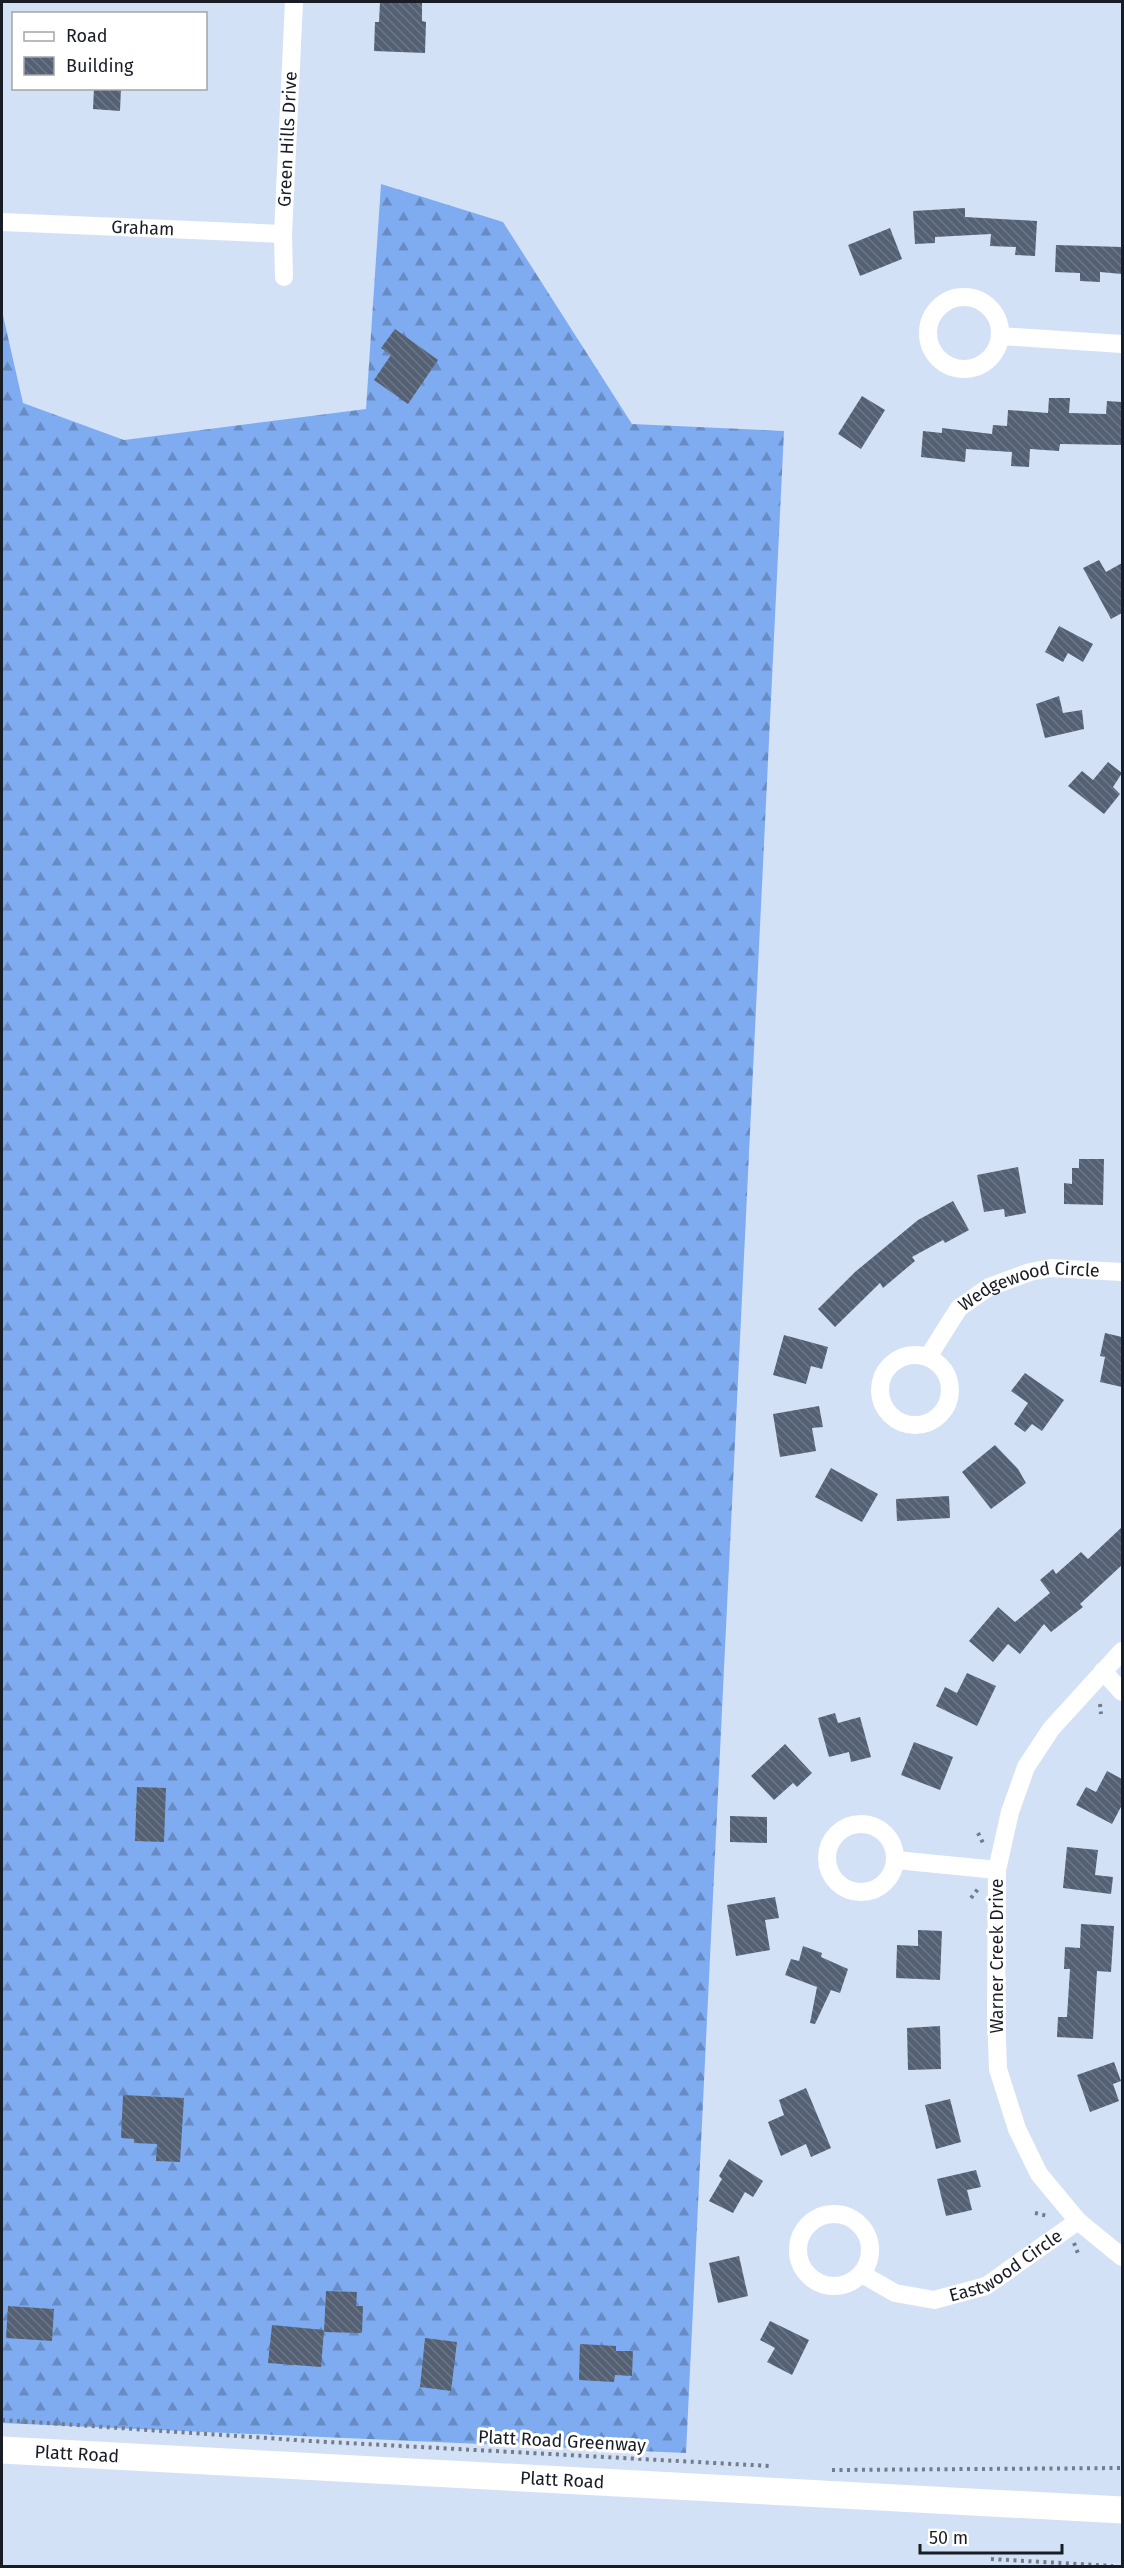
<svg xmlns="http://www.w3.org/2000/svg" width="1124" height="2568" font-family="'Fira Sans',sans-serif">
<defs>
<pattern id="forest-firs" width="22" height="20" patternUnits="userSpaceOnUse" patternTransform="scale(1.5)"><rect width="22" height="20" fill="#7facf1"/><path d="M5 1l3.5 6h-7zM16 11l3.5 6h-7z" fill="#678bc3"/></pattern>
<pattern id="building-back-hatch" width="6" height="6" patternUnits="userSpaceOnUse" patternTransform="scale(1.5)"><rect width="6" height="6" fill="#546073"/><path d="M-1 5l2 2M0 0l6 6M5-1l2 2" fill="none" stroke="#6e7786"/></pattern>
</defs>
<rect width="100%" height="100%" fill="#d3e1f7"/>
<polygon fill="url(#forest-firs)" points="381,184 503,222 632,424 784,431 686,2453 2,2423 2,311 23,403 124,440 366,409"/>
<g fill="url(#building-back-hatch)">
<polygon points="380,2 422,3 422,21 426,22 425,53 374,51 375,22 379,22"/>
<polygon points="94,88 121,88 120,111 93,109"/>
<polygon points="965,208 965,217 1037,221 1035,256 1015,255 1016,247 990,246 991,234 935,237 935,243 915,244 913,211"/>
<polygon points="890,228 902,259 860,276 848,245"/>
<polygon points="1056,245 1122,247 1122,274 1100,272 1100,282 1080,281 1080,273 1055,272"/>
<polygon points="395,329 438,360 408,404 374,380 391,355 381,348"/>
<polygon points="862,396 885,410 861,449 838,434"/>
<polygon points="1049,398 1070,398 1069,413 1106,414 1107,401 1122,402 1122,445 1060,444 1059,451 1030,449 1029,467 1011,466 1012,452 966,449 965,462 921,457 923,431 942,433 942,428 992,434 993,425 1007,426 1008,410 1048,413"/>
<polygon points="1099,560 1106,572 1122,563 1122,613 1111,619 1083,568"/>
<polygon points="1059,626 1093,644 1083,662 1068,653 1063,662 1045,652"/>
<polygon points="1059,696 1063,713 1082,710 1084,729 1045,738 1036,704"/>
<polygon points="1108,762 1122,773 1113,787 1120,794 1104,814 1068,786 1082,771 1093,780"/>
<polygon points="1079,1159 1104,1159 1103,1205 1064,1204 1064,1183 1072,1184 1072,1168 1079,1168"/>
<polygon points="1018,1167 1026,1213 1005,1217 1004,1209 984,1212 977,1175"/>
<polygon points="953,1201 969,1230 945,1243 943,1240 912,1257 915,1261 883,1288 880,1283 835,1327 818,1309 855,1272 918,1220"/>
<polygon points="1105,1333 1122,1337 1122,1387 1100,1382 1105,1357 1100,1356"/>
<polygon points="784,1335 828,1347 822,1369 811,1366 806,1384 773,1375"/>
<polygon points="1025,1373 1064,1400 1042,1431 1032,1424 1025,1432 1014,1424 1028,1403 1011,1391"/>
<polygon points="819,1406 823,1427 812,1428 816,1451 780,1457 773,1414"/>
<polygon points="995,1445 1018,1469 1026,1483 991,1509 962,1472"/>
<polygon points="831,1468 878,1494 862,1522 815,1497"/>
<polygon points="949,1496 950,1518 897,1521 896,1499"/>
<polygon points="1122,1527 1122,1565 1080,1604 1083,1607 1051,1632 1044,1624 1020,1654 1008,1644 993,1662 969,1641 998,1607 1015,1622 1050,1593 1040,1580 1053,1569 1056,1574 1081,1552 1088,1559"/>
<polygon points="967,1673 996,1686 977,1726 936,1706 945,1687 957,1693"/>
<polygon points="835,1713 838,1723 860,1717 871,1757 851,1762 849,1752 829,1757 818,1718"/>
<polygon points="914,1742 953,1757 940,1790 901,1775"/>
<polygon points="785,1744 812,1773 797,1787 793,1783 774,1800 751,1776"/>
<polygon points="1107,1771 1122,1779 1122,1805 1112,1824 1076,1805 1086,1787 1096,1792"/>
<polygon points="137,1787 166,1788 164,1842 135,1841"/>
<polygon points="730,1816 767,1817 767,1843 730,1842"/>
<polygon points="1067,1847 1098,1850 1095,1875 1113,1877 1111,1894 1063,1888"/>
<polygon points="775,1897 779,1918 765,1920 770,1950 736,1956 727,1905"/>
<polygon points="1081,1924 1114,1926 1111,1972 1097,1971 1093,2039 1057,2037 1058,2017 1067,2017 1070,1969 1064,1969 1065,1947 1080,1948"/>
<polygon points="918,1930 942,1931 940,1980 896,1978 897,1945 918,1946"/>
<polygon points="803,1946 822,1953 821,1957 848,1969 840,1993 831,1990 815,2024 810,2023 817,1987 785,1975 791,1959 799,1961"/>
<polygon points="940,2026 941,2069 908,2070 907,2028"/>
<polygon points="1114,2062 1121,2081 1113,2084 1119,2101 1090,2112 1077,2075"/>
<polygon points="806,2088 831,2148 811,2157 806,2144 781,2156 768,2122 784,2115 779,2100"/>
<polygon points="123,2095 184,2098 180,2162 156,2161 157,2144 134,2143 134,2139 121,2138"/>
<polygon points="950,2099 961,2142 936,2149 925,2105"/>
<polygon points="729,2159 763,2181 753,2197 745,2192 733,2213 709,2201 722,2179 719,2176"/>
<polygon points="976,2170 981,2187 967,2190 972,2210 946,2216 937,2179"/>
<polygon points="739,2256 748,2296 718,2303 709,2263"/>
<polygon points="326,2291 357,2292 356,2306 363,2306 362,2333 324,2332"/>
<polygon points="8,2306 54,2309 52,2341 6,2338"/>
<polygon points="770,2321 809,2340 792,2375 767,2362 775,2348 760,2340"/>
<polygon points="272,2325 324,2330 321,2367 268,2363"/>
<polygon points="425,2338 457,2342 451,2391 420,2387"/>
<polygon points="580,2344 616,2346 616,2351 633,2351 632,2376 615,2375 614,2382 579,2380"/>
</g>
<g fill="none" stroke-linecap="round" stroke-linejoin="round">
<g stroke="#727c8a" stroke-width="4" stroke-dasharray="3 4.5" stroke-linecap="butt">
<polyline points="1100,1704 1101,1714"/>
<polyline points="978,1833 983,1843"/>
<polyline points="971,1898 978,1889"/>
<polyline points="1035,2213 1048,2216"/>
<polyline points="1074,2243 1079,2256"/>
<polyline points="2,2420 310,2441 770,2466"/>
<polyline points="832,2470 1122,2468"/>
<polyline points="991,2559 1113,2566"/>
</g>
<g stroke="#fff" stroke-width="18">
<path id="s1" d="M2,222L283,234"/>
<path id="s2" d="M284,277L283,234L294,2"/>
<circle cx="964" cy="333" r="36"/>
<polyline points="1000,336 1122,344"/>
<circle cx="915" cy="1390" r="35"/>
<path id="s3" d="M928,1357L959,1308L989,1287L1030,1272L1051,1268L1122,1272"/>
<polyline points="1122,1651 1051,1729 1026,1767 1010,1812 997,1870 996,2011 998,2069 1017,2129 1039,2174 1078,2221 1122,2257"/>
<polyline points="1103,1671 1122,1692"/>
<circle cx="861" cy="1858" r="34"/>
<polyline points="896,1860 997,1870"/>
<circle cx="834" cy="2250" r="36"/>
<path id="s4" d="M862,2274L895,2293L934,2300L986,2286L1078,2221"/>
</g>
<path stroke="#fff" stroke-width="27" id="s5" d="M2,2450L1122,2510"/>
</g>
<g text-anchor="middle" stroke-width="6" stroke-linejoin="round" paint-order="stroke">
<g font-size="18" fill="#181d25" stroke="#fff">
<text dy="6" stroke="none"><textPath href="#s2" startOffset="138">Green Hills Drive</textPath></text>
<text dy="6" stroke="none"><textPath href="#s1" startOffset="141">Graham</textPath></text>
<text dy="6" stroke="none"><textPath href="#s3" startOffset="134">Wedgewood Circle</textPath></text>
<text transform="translate(997 1956) rotate(-90)" y="6">Warner Creek Drive</text>
<text dy="6" stroke="none"><textPath href="#s4" startOffset="158">Eastwood Circle</textPath></text>
<text transform="translate(562 2441) rotate(3)" y="6">Platt Road Greenway</text>
<text dy="6" stroke="none"><textPath href="#s5" startOffset="75">Platt Road</textPath></text>
<text dy="6" stroke="none"><textPath href="#s5" startOffset="561">Platt Road</textPath></text>
</g>
</g>
<rect width="1124" height="2568" fill="none" stroke="#181d25" stroke-width="6"/>
<rect x="12" y="12" width="195" height="78" fill="#ffffff" stroke="#a3a5a8" stroke-width="1.5"/>
<rect x="24" y="32" width="30" height="9" fill="#ffffff" stroke="#a3a5a8" stroke-width="1.5"/>
<text x="66" y="42" font-size="18" fill="#181d25">Road</text>
<rect x="24" y="57" width="30" height="18" fill="url(#building-back-hatch)" stroke="#a3a5a8" stroke-width="1.5"/>
<text x="66" y="72" font-size="18" fill="#181d25">Building</text>
<path d="M920 2544v9h142v-9" fill="none" stroke="#181d25" stroke-width="3"/>
<text x="929" y="2544" font-size="18" fill="#181d25" stroke="#ffffff" stroke-width="4.5" paint-order="stroke">50 m</text>
</svg>
